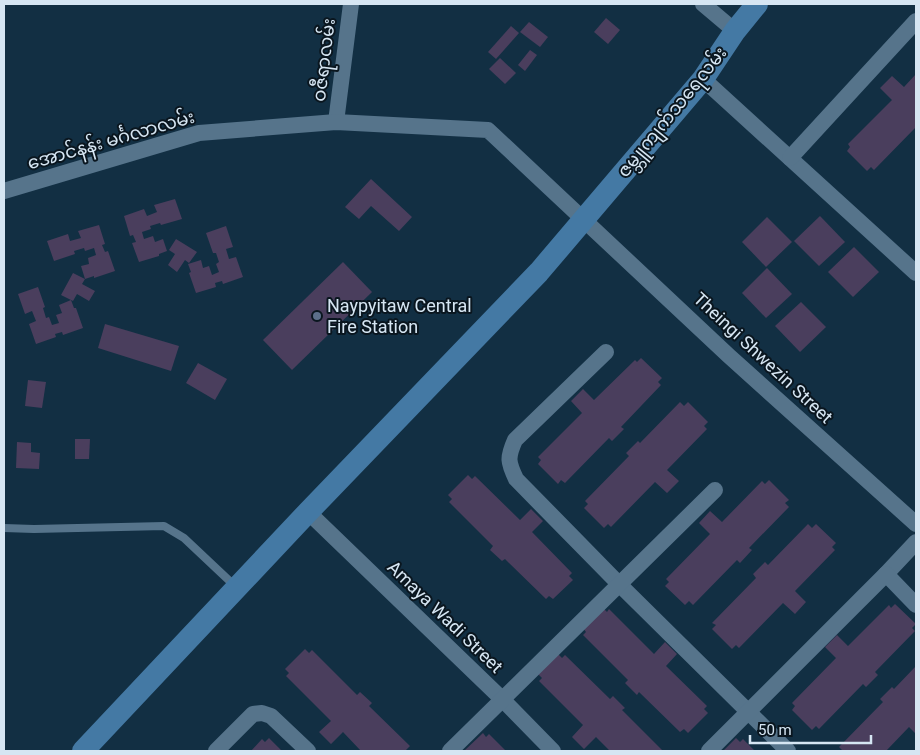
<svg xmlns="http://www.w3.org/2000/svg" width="920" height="755" font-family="Roboto,'Noto Sans Myanmar',sans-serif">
<rect width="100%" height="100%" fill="#122f43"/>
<g fill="#4a3e5d">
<polygon points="606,18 620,30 608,44 594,32"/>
<polygon points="529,22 548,37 540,47 520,32"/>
<polygon points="511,26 519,33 496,59 488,52"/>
<polygon points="530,50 537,55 525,71 518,65"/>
<polygon points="500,58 516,73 505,84 489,69"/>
<polygon points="916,74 916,127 874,170 871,167 867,171 847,151 850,147 848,144 892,100 880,88 892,76 904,87"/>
<polygon points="371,179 412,217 399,231 371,206 359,219 345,207"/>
<polygon points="175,199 182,219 161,225 160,223 150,226 151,229 142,232 144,239 153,236 155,242 163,239 167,251 159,254 159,256 139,262 132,243 136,242 133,235 130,236 124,216 144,209 147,216 157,212 154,205"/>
<polygon points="820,216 845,242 819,266 794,241"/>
<polygon points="767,217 792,242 766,267 742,242"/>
<polygon points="99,225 105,244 102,245 105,252 108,251 115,271 94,278 94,276 85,279 81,266 89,264 88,258 96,255 94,248 85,251 84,248 74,251 75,254 54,261 47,241 68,234 70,241 81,238 78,231"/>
<polygon points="226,226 233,247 226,249 229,259 236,257 243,277 223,284 222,281 215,283 216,287 196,293 189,273 191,272 188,264 201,260 203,268 209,266 212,275 219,272 216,264 219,262 216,253 213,253 206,233"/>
<polygon points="176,239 197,252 189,263 185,260 177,272 168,265 175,254 169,250"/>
<polygon points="854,247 879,272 853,297 828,272"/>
<polygon points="343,262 372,292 292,370 263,340"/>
<polygon points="767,268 792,294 766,318 742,293"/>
<polygon points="73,273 85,279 82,284 95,291 89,301 77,294 73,301 61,295"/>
<polygon points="38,287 45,307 43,308 46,318 49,317 52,325 59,323 56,315 62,313 59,305 71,300 74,308 76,308 83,328 63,335 62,332 55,334 56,337 36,344 29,324 36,321 32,311 25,314 18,294"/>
<polygon points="801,302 826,327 800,352 775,326"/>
<polygon points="105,324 179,346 171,371 98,348"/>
<polygon points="641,358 662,378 658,382 661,385 621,427 624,429 612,441 609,438 565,483 561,480 558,484 538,464 541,460 538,457 582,413 571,401 583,389 594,400 635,360 637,362"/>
<polygon points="198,363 227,379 215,400 186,383"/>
<polygon points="28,380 46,382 42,408 25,406"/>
<polygon points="680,402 684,406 688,402 708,422 704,426 707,429 667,470 679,481 667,493 655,482 611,527 608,524 604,528 584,508 588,504 585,501 629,456 626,453 638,441 640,443"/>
<polygon points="75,439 90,439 89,459 75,459"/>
<polygon points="17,442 31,443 31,452 40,453 39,469 16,468"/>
<polygon points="468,475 472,479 475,476 520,520 531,509 543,521 532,532 572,573 569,576 573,580 553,599 549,596 546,599 505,559 502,561 490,550 493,546 449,502 452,499 448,495"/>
<polygon points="769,480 789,500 785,503 789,507 749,548 752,550 740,563 737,560 693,605 689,601 685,605 665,586 669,582 666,579 710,534 699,523 710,511 722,522 762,481 765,484"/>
<polygon points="808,524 812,528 816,524 836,543 832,547 835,550 795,591 806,602 795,614 783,603 739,648 736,645 732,649 712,629 716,625 712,623 756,578 753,574 765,562 768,565"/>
<polygon points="895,604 916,624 912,628 915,631 875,672 878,675 866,687 863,684 819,729 816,726 812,730 792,710 795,706 792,703 836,658 825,647 837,635 848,646 889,605 891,608"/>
<polygon points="603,608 607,612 609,609 654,654 665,642 677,654 666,666 707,706 704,709 708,713 688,733 684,729 680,732 639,692 637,695 625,683 628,680 583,635 586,632 583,628"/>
<polygon points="305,649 309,653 312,650 357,695 360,692 372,703 369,706 410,746 406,750 407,751 361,751 343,732 331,744 319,732 331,721 286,676 289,673 285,669"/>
<polygon points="558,654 562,658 565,655 610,699 613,696 625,708 622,710 663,751 610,751 596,737 584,749 572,737 583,725 539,681 542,678 538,674"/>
<polygon points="916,666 916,734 909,727 886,751 840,751 842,750 839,747 883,702 880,699 892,687 894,689"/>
<polygon points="483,733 486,737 489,734 506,751 464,751"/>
<polygon points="269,738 282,751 251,751 262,739 265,742"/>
<polygon points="736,738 740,742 743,739 755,751 723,751"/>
</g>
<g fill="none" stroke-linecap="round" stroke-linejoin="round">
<polyline stroke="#56748b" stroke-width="8" points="4,528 34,529 164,526 184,538 236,587"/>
<g stroke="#56748b" stroke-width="16">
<polyline points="703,4 735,31"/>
<polyline points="703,79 916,273"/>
<polyline points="336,122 351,4"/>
<polyline points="790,158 916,21"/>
<polyline points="4,191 199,133 336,122 488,130 729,356 916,524"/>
<path d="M606,352L515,440C507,458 508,462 516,479L619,584L788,751"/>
<polyline points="308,512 502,699 553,751"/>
<polyline points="886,574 916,542"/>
<polyline points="216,751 253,714 262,713 271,716 308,751"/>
<polyline points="450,751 715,490"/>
<polyline points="709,751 886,574 916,605"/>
</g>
<polyline stroke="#4479a4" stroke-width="22" points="83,751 308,512 539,272 703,79 735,31 757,4"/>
</g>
<circle fill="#5c6f8a" stroke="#0a161f" stroke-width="2" cx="317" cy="316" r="5"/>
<g text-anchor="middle" stroke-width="4" stroke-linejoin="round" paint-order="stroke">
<g font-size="18" fill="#d6e6f3" stroke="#0a161f">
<text transform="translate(324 60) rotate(-83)" y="6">ဝဇီရာလမ်း</text>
<text transform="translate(672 112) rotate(-51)" y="6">ဇမ္ဘူကျက်သရေလမ်း</text>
<text transform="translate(111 140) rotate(-16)" y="6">အောင်နန်း မင်္ဂလာလမ်း</text>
<text transform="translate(763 358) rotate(43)" y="6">Theingi Shwezin Street</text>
<text transform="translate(445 617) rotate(44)" y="6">Amaya Wadi Street</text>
</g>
<g font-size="18" fill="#d6e6f3" stroke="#0a161f" text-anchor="start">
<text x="327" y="312">Naypyitaw Central<tspan x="327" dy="21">Fire Station</tspan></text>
</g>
</g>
<rect width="920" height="755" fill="none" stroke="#d6e6f3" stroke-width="10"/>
<path d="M750 735v8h121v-8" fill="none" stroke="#d6e6f3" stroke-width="2.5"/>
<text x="758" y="735" font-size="15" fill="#d6e6f3" stroke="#0a161f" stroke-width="4" paint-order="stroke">50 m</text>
</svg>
